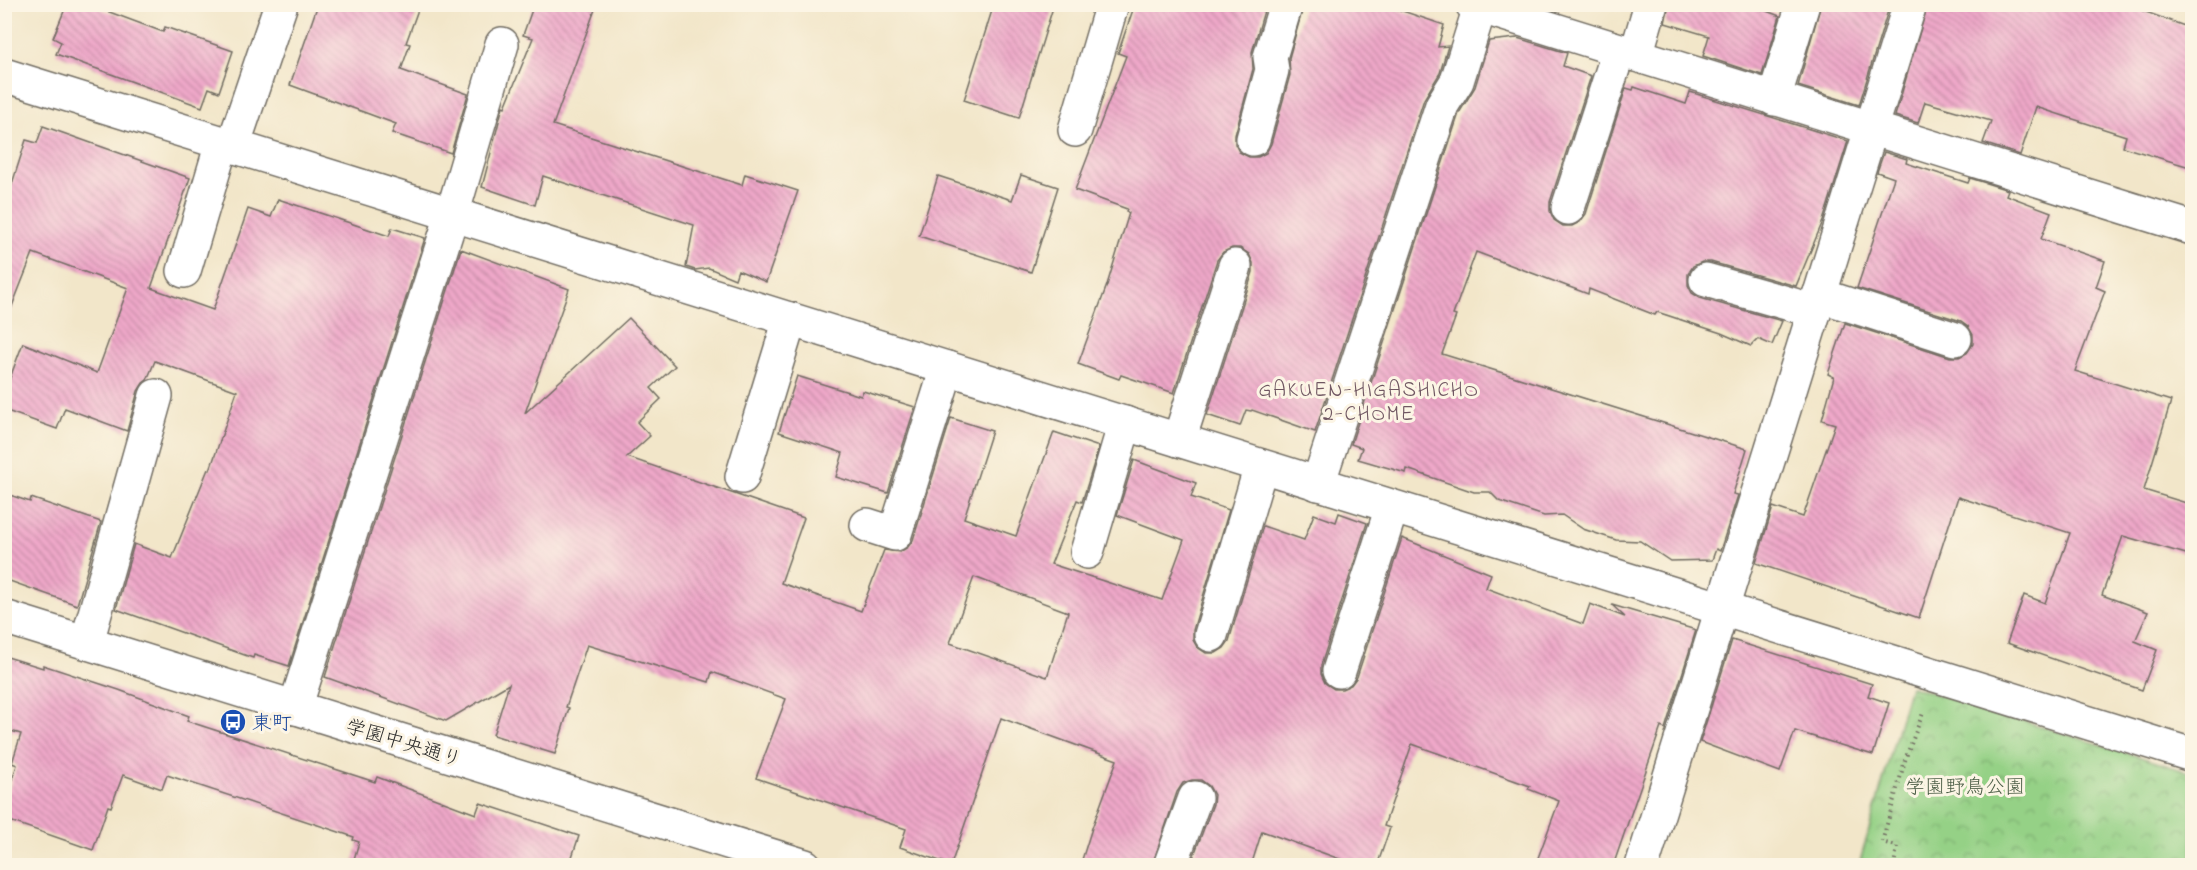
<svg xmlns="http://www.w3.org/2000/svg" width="2197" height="870" font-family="'Indie Flower','Klee One',sans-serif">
<defs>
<pattern id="park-crowns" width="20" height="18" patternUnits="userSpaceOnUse" patternTransform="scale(1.5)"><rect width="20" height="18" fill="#95d186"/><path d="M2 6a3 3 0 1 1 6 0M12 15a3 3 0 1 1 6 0" fill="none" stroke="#7aaa6e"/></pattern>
<pattern id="building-back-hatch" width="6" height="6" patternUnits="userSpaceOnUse" patternTransform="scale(1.5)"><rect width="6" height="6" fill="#efa8c9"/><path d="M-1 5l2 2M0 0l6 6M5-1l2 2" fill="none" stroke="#c289a3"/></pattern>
</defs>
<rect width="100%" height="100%" fill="#fcf5e5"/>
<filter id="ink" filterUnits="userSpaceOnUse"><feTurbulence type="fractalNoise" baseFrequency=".0167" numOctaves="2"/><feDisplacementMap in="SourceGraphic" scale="12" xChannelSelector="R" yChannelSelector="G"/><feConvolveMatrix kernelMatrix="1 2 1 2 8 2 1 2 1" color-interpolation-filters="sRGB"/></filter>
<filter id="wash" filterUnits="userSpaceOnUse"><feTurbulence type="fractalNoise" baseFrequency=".008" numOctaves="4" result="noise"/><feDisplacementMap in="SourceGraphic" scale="24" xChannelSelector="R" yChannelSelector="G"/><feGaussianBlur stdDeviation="1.35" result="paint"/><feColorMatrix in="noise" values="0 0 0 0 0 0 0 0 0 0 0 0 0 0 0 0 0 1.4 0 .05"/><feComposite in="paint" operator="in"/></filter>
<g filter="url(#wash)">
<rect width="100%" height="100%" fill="#f2e6c9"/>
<polygon fill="url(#park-crowns)" stroke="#607e58" stroke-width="1.5" points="1910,686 2192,773 2192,865 1859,865"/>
<g id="blocks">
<g fill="url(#building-back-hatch)" fill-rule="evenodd">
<polygon points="67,4 88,4 163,32 165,27 233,51 219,92 209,88 202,107 56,54 61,42 53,38"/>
<polygon points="318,4 420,4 406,43 410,44 401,70 468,94 451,153 392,133 396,124 290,85"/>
<polygon points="534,4 597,4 553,125 742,185 745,174 798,191 766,282 738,270 735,279 709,268 695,270 686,267 694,225 543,176 535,205 482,187 503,106 505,107 533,38 523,35"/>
<polygon points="994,4 1054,4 1019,118 964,100"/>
<polygon points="1135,4 1266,4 1252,52 1253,69 1235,135 1235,144 1239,152 1249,157 1258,157 1266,153 1271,144 1290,75 1289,58 1304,4 1382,4 1444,25 1438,47 1448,46 1440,73 1424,99 1315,432 1252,410 1251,411 1246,410 1240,426 1207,415 1253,272 1253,263 1249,254 1240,248 1232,248 1223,252 1217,260 1174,393 1121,375 1119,379 1078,364 1107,285 1129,213 1126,211 1127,209 1075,190 1126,56 1118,53"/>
<polygon points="1669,4 1747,4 1780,16 1762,75 1703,56 1709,36 1665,23"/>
<polygon points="1821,4 1890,4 1859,105 1798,86"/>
<polygon points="1928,4 2124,4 2193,29 2193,168 2123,147 2126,136 2036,107 2020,155 1983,143 1991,121 1925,102 1918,123 1895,116"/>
<polygon points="1517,38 1567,53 1563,66 1591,76 1550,202 1550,211 1554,220 1563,226 1572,226 1580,222 1586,214 1626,88 1633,90 1634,87 1686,104 1690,92 1848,141 1823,221 1796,286 1711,262 1702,262 1693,266 1688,274 1688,285 1692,293 1700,298 1782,321 1772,345 1758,339 1751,346 1721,333 1657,312 1655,315 1589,289 1588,294 1476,252 1453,315 1456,316 1442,354 1747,449 1733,494 1738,495 1720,551 1716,549 1712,560 1670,561 1640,541 1616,540 1583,529 1562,515 1544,516 1499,501 1490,492 1474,492 1407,469 1406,473 1358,459 1362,448 1351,444 1459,113 1475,87 1489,41"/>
<polygon points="43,126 190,178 151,288 213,310 248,209 271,217 278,199 389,236 392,228 425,238 289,666 254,655 253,658 116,609 134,544 172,558 208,469 210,470 237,391 155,361 147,380 143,383 138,391 127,431 65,408 57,429 4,410 4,394 23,343 97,373 128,288 33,253 7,319 4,319 4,209 26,140 37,143"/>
<polygon points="1884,152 1907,159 1906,163 1968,183 1970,178 2008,190 2006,195 2051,212 2041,239 2105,261 2096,287 2105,291 2075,371 2171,401 2144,490 2193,505 2193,556 2123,536 2102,595 2148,612 2135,641 2157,650 2142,690 2007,643 2024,595 2045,603 2070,533 1958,497 1919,618 1756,563 1773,507 1803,517 1835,424 1822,420 1834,377 1828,374 1845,323 1950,357 1959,357 1967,353 1973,344 1973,335 1968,326 1961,321 1857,288 1894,178 1877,172"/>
<polygon points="1021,175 1058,187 1031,272 919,236 938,176 1012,200"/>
<path d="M461,249L569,289L525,413L629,318L675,366L651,388L661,399L637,422L650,436L627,457L804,518L781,583L861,611L884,550L900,552L908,547L913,540L951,418L992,431L964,518L1016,536L1054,432L1099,447L1082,502L1077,500L1051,564L1162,600L1184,540L1117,515L1134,460L1196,483L1191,497L1229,510L1193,630V640L1197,647L1206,653H1216L1224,648L1229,641L1263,526L1304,540L1314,514L1336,522L1339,513L1367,523L1321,665V674L1325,683L1334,689H1342L1351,685L1357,677L1402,538L1491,574L1486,588L1583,624L1590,604L1625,617L1612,605L1696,630L1665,729L1661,727L1613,866H1535L1559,801L1528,789L1530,786L1412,744L1384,826L1390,828L1377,866H1359L1262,831L1251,866H1190L1213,804L1214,795L1209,786L1201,780H1192L1183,783L1177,792L1152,866H1080L1092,828L1117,760L1001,718L951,865L900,847L906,829L756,778L786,699L712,672L709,682L587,645L566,707L569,708L555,754L493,735L509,684L446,721L325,677ZM974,577L1068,612L1047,677L950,643Z"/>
<polygon points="797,376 861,396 863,391 915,407 888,493 836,477 843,453 779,432"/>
<polygon points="4,493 30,502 31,498 101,522 77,605 4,579"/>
<polygon points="1732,640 1872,684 1868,696 1889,703 1873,755 1795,731 1780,772 1700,742"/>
<polygon points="4,656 43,668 43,665 119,690 189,716 187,721 375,782 377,777 476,814 480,803 579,836 569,866 352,866 359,842 353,840 354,837 167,775 162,789 123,775 111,807 108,806 93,850 4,819 4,803 17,765 12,763 21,734 4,729"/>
</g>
</g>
</g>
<g filter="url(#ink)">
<use href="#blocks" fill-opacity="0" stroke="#716c62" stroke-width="1.5"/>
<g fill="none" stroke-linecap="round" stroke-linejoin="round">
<g stroke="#716c62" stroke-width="36">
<g id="minor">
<polyline points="1472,4 2192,228"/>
<polyline points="1636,55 1651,4"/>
<polyline points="4,75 2192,755"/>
<polyline points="1774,99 1803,4"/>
<polyline points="1075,130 1112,4"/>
<polyline points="1253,139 1272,70 1270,57 1286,4"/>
<polyline points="233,146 281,4"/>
<polyline points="1568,208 1619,50"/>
<polyline points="184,271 222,143"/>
<polyline points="1706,280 1815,311"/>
<polyline points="1819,295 1955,339"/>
<polyline points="1179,440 1235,266"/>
<polyline points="742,477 790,319"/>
<polyline points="1318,484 1442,105 1457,81 1480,7"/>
<polyline points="867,525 895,534 947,368"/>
<polyline points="1087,552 1125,423"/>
<polyline points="4,617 805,866"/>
<polyline points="1211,635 1261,466"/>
<polyline points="87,642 156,396"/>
<polyline points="1339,671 1392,507"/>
<polyline points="295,708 452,215 502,44"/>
<polyline points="1170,866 1195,798"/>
<polyline points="1642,866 1910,4"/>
</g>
</g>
<g stroke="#716c62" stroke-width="4" stroke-dasharray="1.5 4.5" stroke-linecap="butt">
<polyline points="1894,866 1897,846 1882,842 1906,757 1923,713"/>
<polyline points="2185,866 2191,846 2192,831"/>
</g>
<use href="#minor" stroke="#fff" stroke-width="33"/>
</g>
</g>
<defs>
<g id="bus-disc" transform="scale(1.35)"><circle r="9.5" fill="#1a4fb4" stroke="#fcf5e5"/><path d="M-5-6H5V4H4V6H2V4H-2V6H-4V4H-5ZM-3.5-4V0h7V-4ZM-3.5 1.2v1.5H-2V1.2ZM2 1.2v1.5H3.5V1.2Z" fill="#fff"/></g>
</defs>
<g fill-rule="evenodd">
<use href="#bus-disc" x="233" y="722"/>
</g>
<g text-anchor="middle" stroke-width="6" stroke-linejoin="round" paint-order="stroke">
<g font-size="20" fill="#164399" stroke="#fcf5e5" text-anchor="start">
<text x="252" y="729">東町</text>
</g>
<g font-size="20" fill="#2b2b2b" stroke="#fcf5e5">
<text transform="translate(404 742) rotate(17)" y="7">学園中央通り</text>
</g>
<g font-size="20" fill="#4b5d46" stroke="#fcf5e5">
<text x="1965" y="793">学園野鳥公園</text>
</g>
<g font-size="21" letter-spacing="1.5" fill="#705762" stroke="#fcf5e5">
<text x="1369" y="396">GAKUEN-HIGASHICHO<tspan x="1369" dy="24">2-CHOME</tspan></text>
</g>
</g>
<rect width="2197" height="870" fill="none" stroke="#fcf5e5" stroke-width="24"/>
</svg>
